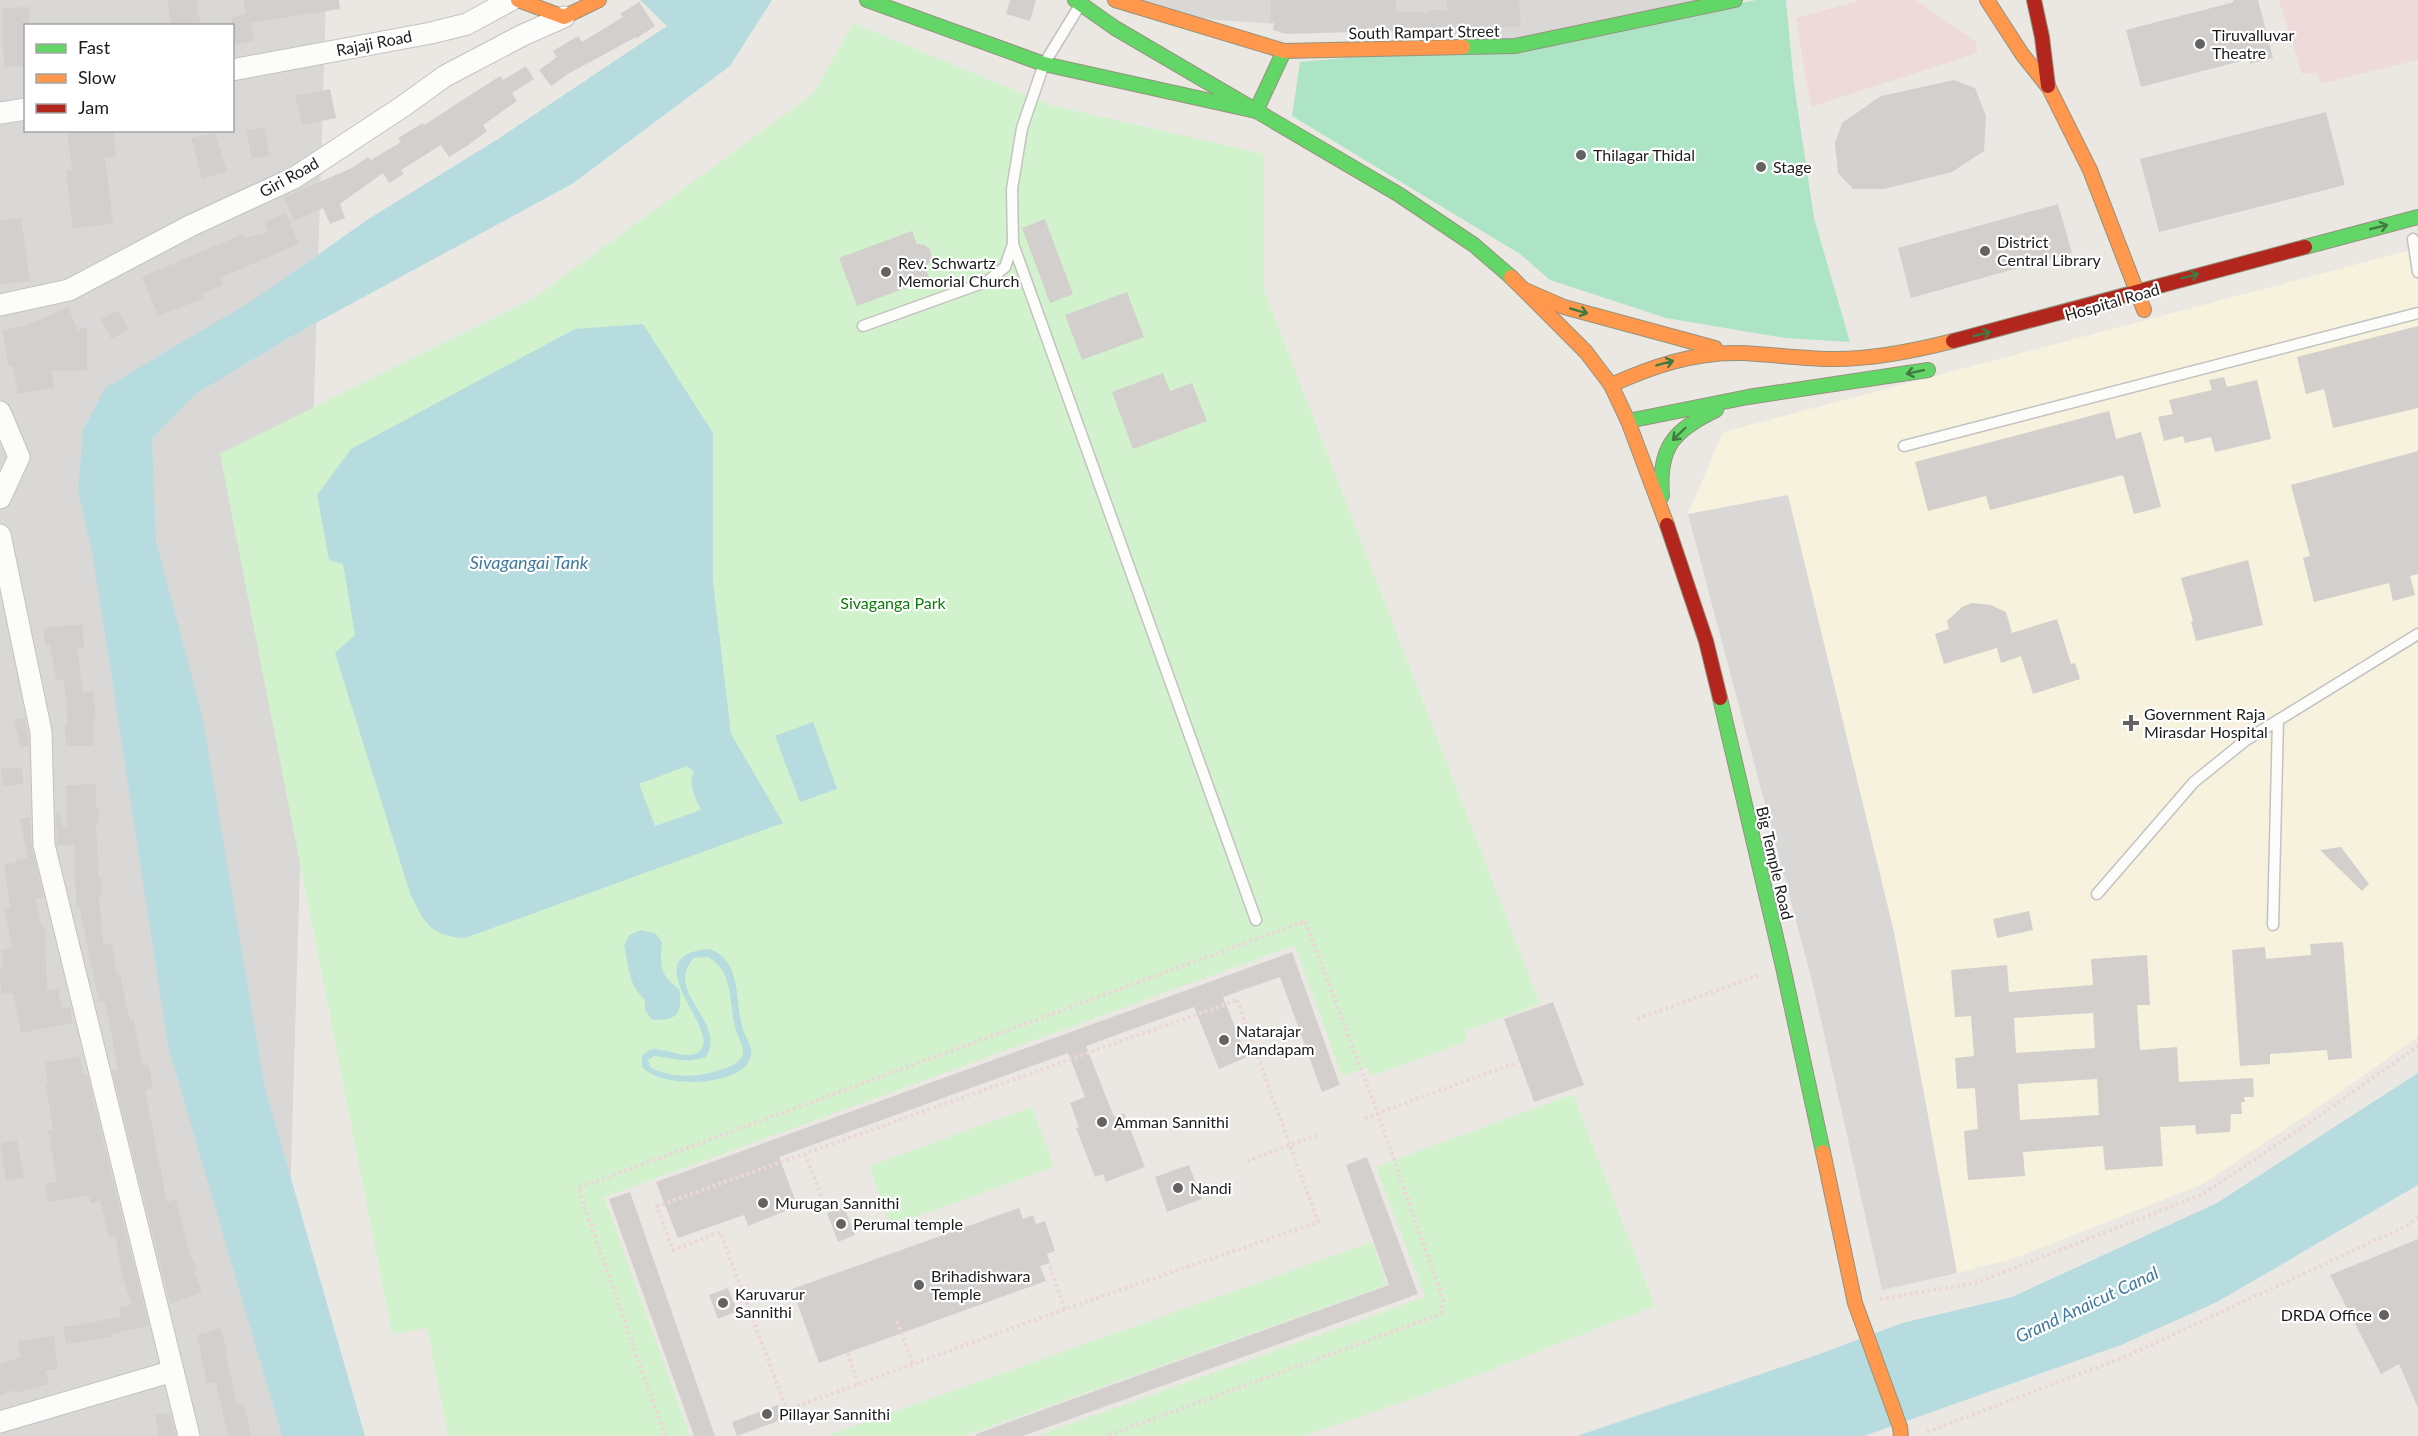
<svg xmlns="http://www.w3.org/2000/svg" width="2418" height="1436" font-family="Lato,sans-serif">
<rect width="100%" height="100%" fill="#ebe8e4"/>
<g fill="#dad8d6" fill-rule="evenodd">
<path d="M0,0H326L283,1436H0ZM26,26H232V130H26Z"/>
<polygon points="1105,0 1707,0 1525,41 1131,14"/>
</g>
<g fill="#eedada">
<polygon points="1861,0 1916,0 1976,42 1977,53 1811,107 1796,18"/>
<polygon points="2279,0 2418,0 2418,60 2321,84 2317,72 2302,74"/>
</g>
<polygon fill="#f6f2dd" points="2418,248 2418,1037 2307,1115 2201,1185 2012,1259 1957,1273 1894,932 1688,514 1723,432"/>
<polygon fill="#d9d8d6" points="1788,495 1894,932 1957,1273 1882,1290 1813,985 1688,514"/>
<g fill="#d2f2cd">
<polygon points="853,23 1050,105 1264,154 1264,290 1540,1004 1465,1031 1468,1041 1371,1076 1367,1067 1342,1076 1295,945 604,1197 690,1436 448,1436 427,1328 392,1334 220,454 534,298 813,94"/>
<polygon points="1573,1094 1655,1306 1452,1385 1303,1436 1037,1436 1425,1297 1376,1167"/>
<polygon points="1032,1107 1054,1167 890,1226 869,1166"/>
<polygon points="1372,1242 1387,1285 964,1436 826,1436"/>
</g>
<polygon fill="#ade4c6" points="1756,0 1786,0 1794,84 1814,218 1850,342 1785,338 1666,318 1550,280 1520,254 1292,116 1300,62 1600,34"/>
<g fill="#b6dcdf" fill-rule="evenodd">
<polygon points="640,0 772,0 730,66 572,184 290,337 194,395 152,439 156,541 202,715 265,1088 365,1436 282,1436 168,1046 104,627 92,552 78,491 83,430 105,388 255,299 367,220 498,139 667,26"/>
<path d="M643,324L713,433V582L731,734L783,823L465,938C430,936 424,923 410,893L335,653L355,635L343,564L329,560L317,495L351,449L575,329ZM687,766L694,772C687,784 696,799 701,810L655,826L639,784Z"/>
<polygon points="813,722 837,789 800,802 775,736"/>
<path d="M642,930L656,934L662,942C660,964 659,975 679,989C684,1013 675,1023 651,1019L645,1010V1000C627,982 630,970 624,946L629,935Z"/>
<path d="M709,949C716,952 723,955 727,962C740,980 736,1008 743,1029C745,1036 750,1043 751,1050C752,1054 750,1059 748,1063C731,1087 661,1088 642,1067V1056C642,1056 648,1051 649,1050C664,1045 691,1065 702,1048C716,1025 633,955 709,949ZM708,957C715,961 720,966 724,973C733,993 730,1016 738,1036C741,1043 746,1050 741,1058C738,1063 731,1066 726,1068C701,1077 674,1080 650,1067L648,1060L654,1056C676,1058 682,1064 706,1057C728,1021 662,992 694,958Z"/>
<polygon points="2418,1073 2418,1185 2217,1302 2121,1345 1864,1436 1577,1436 1817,1355 1902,1323 2012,1297 2217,1203"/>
</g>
<g fill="#d3cfcd" fill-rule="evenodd">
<polygon points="168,0 196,0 201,26 171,26"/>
<polygon points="243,0 339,0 340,9 250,23 255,40 232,46 232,18 246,14"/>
<polygon points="1010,0 1036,0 1030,21 1006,14"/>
<polygon points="1271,0 1396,0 1396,11 1428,13 1428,10 1447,10 1447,0 1519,0 1521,27 1286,34 1273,30 1274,22 1270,22"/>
<polygon points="2233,0 2258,0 2273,58 2250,64 2249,59 2141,87 2126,30 2234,2"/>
<polygon points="639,2 655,26 637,38 636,37 568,74 551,86 539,70 557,57 553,51 578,36 582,42 623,17 620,14"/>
<polygon points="29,7 29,26 26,26 26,66 4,67 2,8"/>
<polygon points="526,66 534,79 512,93 517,101 483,125 487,131 467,146 449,157 441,145 401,170 404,174 389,183 383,173 340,204 345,218 330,224 323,208 294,221 284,197 352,168 368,157 371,160 401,142 398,138 423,123 424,125 500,76 503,80"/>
<polygon points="1954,80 1975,88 1986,116 1984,151 1952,172 1884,189 1853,189 1838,173 1835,143 1842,123 1881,96"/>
<polygon points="330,89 336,118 302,125 295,96"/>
<polygon points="2326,112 2345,185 2159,232 2140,159"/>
<polygon points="264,127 270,155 252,159 246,131"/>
<polygon points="67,130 113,130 116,157 105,158 113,224 73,228 66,170 72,170"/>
<polygon points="215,132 227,172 202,179 191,138"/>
<polygon points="2058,204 2072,253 1911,298 1898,248"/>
<polygon points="286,213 299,244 220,278 223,285 202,294 204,299 158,315 142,277 243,234 244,238 268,232 265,222"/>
<polygon points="21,218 30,281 0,284 0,221"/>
<polygon points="1045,219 1073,294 1050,303 1022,228"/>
<polygon points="912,231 917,244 925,245 930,250 932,259 925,268 930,279 857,306 839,258"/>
<polygon points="1127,292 1144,337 1082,360 1065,315"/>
<polygon points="68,307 78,331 87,326 87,371 51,371 54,388 18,394 13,366 9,367 2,330 25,326"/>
<polygon points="118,310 129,330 111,339 101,319"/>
<polygon points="2418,326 2418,408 2333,428 2324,389 2306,394 2297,357"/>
<polygon points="1163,373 1170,391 1192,383 1207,421 1133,449 1112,392"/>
<polygon points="2224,377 2227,387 2257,380 2271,439 2215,452 2211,437 2185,443 2183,436 2164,441 2158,417 2173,414 2169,400 2212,390 2209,380"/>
<polygon points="2109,411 2116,439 2141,432 2161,507 2134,514 2123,475 1990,510 1986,496 1928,511 1915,462"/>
<polygon points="2418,451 2418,574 2410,576 2415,595 2393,601 2389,583 2314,602 2303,558 2310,556 2291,485"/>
<polygon points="2248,560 2263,625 2196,641 2191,622 2193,621 2181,578"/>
<polygon points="1972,603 1991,605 2006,612 2012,633 2057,619 2071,664 2075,663 2080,679 2033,694 2021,656 2001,663 1997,648 1944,664 1935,634 1949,629 1947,621 1962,607"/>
<polygon points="83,624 84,648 77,648 83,692 93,691 96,718 94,718 94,746 66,746 65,723 68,723 64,680 56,681 50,645 45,645 43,628"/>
<polygon points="25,718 29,745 21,747 14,720"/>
<polygon points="22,767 23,784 3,786 1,769"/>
<polygon points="96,784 96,807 99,807 99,823 96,823 99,878 101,878 102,895 99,895 103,945 112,943 117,975 120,975 130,1021 134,1021 142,1065 148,1064 153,1088 145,1090 167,1202 176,1199 190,1257 191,1256 197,1271 194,1272 202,1292 170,1304 112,1070 118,1069 105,1001 99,1002 79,905 76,905 74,845 57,845 57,843 56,812 59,811 63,827 67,826 66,785"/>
<polygon points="30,817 32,848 44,898 36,899 31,879 42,927 45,927 47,990 58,989 62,1008 70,1007 73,1023 21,1033 13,993 2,994 0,980 0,968 4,967 1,950 13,948 4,909 10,908 4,864 16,863 16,860 28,858 20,819"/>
<polygon points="2341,847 2369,884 2362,891 2320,850"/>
<polygon points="2029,911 2033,930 1997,938 1993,919"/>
<polygon points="2343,942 2352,1058 2328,1060 2327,1050 2270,1054 2270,1064 2240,1066 2232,950 2265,947 2266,959 2311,955 2310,944"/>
<polygon points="1292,952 1340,1085 1322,1092 1280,977 1223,997 1247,1057 1219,1069 1194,1007 1086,1046 1114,1117 1124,1113 1145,1167 1106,1182 1103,1174 1095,1177 1076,1128 1079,1127 1070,1103 1085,1097 1068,1053 779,1157 796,1202 792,1204 793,1208 748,1226 744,1215 678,1238 656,1182"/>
<path d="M2147,955L2150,1005H2137L2140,1050L2177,1047L2179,1082L2253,1078L2254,1097H2244L2245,1102H2241L2242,1114H2231L2230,1132L2196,1134L2195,1125L2160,1127L2163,1166L2105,1170L2103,1146L2023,1152L2025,1176L1968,1180L1964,1131L1978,1129L1975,1088L1957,1089L1955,1058L1974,1056L1971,1016L1955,1017L1951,970L2007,965L2009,992L2093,985L2091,959ZM2093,1013L2095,1048L2016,1053L2014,1018ZM2097,1079L2099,1115L2020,1120L2018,1084Z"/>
<polygon points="1553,1002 1584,1085 1534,1102 1504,1019"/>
<polygon points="80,1056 83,1075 87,1074 149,1326 111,1334 111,1337 66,1344 63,1327 121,1317 119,1307 132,1304 123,1279 115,1236 109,1237 100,1201 91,1204 88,1195 48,1202 45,1183 57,1182 48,1130 53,1130 46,1085 48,1084 45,1062"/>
<polygon points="17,1140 24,1177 6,1181 0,1144"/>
<polygon points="1367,1157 1418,1294 1023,1436 976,1436 976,1434 1389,1285 1346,1165"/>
<polygon points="1189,1165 1202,1199 1167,1212 1155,1177"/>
<polygon points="630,1192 715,1436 694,1436 609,1199"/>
<polygon points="844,1207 855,1235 838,1242 827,1213"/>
<polygon points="1019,1208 1023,1219 1033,1215 1036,1224 1045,1221 1055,1251 1047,1254 1050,1263 1040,1266 1046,1281 819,1363 792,1289"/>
<polygon points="2418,1239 2418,1408 2399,1364 2381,1374 2330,1275"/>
<polygon points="728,1288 737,1311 718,1319 709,1295"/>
<polygon points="220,1328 227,1349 225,1350 237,1404 244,1403 251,1436 228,1436 216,1382 207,1384 197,1335"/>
<polygon points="54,1336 58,1369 45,1371 49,1384 16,1393 15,1390 0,1396 0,1364 20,1357 18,1341"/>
<polygon points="778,1405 784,1419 737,1436 732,1422"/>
<polygon points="170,1413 176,1436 159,1436 155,1415"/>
</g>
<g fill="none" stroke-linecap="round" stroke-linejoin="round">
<g stroke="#c3c2c0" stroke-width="13">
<g id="lane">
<polyline points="1080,5 1044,64 1022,128 1012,189 1013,244 1256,920"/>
<polyline points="2413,239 2418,272"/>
<polyline points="863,326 988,281 1005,267 1013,244"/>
<polyline points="1904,446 2418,313"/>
<polyline points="2097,894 2194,782 2246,740 2418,634"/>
<polyline points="2273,925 2278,720"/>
</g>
</g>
<g stroke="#c3c2c0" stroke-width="23">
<g id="street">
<polyline points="232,70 431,33 467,24 511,0"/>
<polyline points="0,113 26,109"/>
<polyline points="0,305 69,290 190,226 294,178 402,107 445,76 523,35 564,17"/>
<polyline points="0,412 19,457 0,498"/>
<polyline points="0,535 41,732 44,845 189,1436"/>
<polyline points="0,1422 173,1371"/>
</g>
</g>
<g stroke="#95937c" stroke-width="16">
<g id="fast">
<polyline points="867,0 1044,64 1256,111 1284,51"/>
<polyline points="1075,0 1115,28 1398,194 1474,245 1511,277"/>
<polyline points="1463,47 1515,46 1735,0"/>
<polyline points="2305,247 2418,217"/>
<polyline points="1628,421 1748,397 1928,370"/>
<path d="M1662,496C1658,447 1674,430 1716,410"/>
<polyline points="1720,698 1783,967 1823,1152"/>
</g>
</g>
<g stroke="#95937c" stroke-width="16">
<g id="slow">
<polyline points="518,0 564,17 599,0"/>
<polyline points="1115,0 1284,51 1463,47"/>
<polyline points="1987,0 2022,54 2049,88 2090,170 2144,310"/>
<polyline points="1511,277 1586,352 1611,385"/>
<polyline points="1525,290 1564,307 1715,348"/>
<path d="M1667,525L1628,421L1611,385C1651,367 1694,352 1739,353C1771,354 1803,359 1835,359C1875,359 1914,351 1953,341"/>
<polyline points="1823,1152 1855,1303 1900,1427 1901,1436"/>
</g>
</g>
<g stroke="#95937c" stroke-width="16">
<g id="jam">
<polyline points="2034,0 2042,37 2048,86"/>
<polyline points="1953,341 2305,247"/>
<polyline points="1667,525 1706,641 1720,698"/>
</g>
</g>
<g stroke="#ebd7d7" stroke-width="4" stroke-dasharray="3 3" stroke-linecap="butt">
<polygon points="1237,1000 1318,1222 1065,1309 787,1410 720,1232 673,1250 657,1206"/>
<polyline points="1637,1019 1759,975"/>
<polyline points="1365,1118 1518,1062"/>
<polyline points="805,1154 826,1208"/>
<polyline points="1247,1161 1317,1135"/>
<polyline points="1050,1267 1065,1309"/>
<polyline points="1880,1299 1976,1283 2203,1194 2309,1123 2418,1046"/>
<polyline points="897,1321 913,1364"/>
<polyline points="848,1353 858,1384"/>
<polyline points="1927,1432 2127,1356 2406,1226 2418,1217"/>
<polyline points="665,1436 578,1188 1305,921 1378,1114 1443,1300 1441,1314 1106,1436"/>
</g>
<use href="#lane" stroke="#fcfcfb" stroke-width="10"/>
<use href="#street" stroke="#fcfcfb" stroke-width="21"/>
<use href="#fast" stroke="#63d668" stroke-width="14"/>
<use href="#slow" stroke="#ff974d" stroke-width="14"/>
<use href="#jam" stroke="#b3261e" stroke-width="14"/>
</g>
<defs><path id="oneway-shaft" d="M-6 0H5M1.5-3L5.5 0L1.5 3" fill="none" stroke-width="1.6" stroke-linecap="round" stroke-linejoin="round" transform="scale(1.5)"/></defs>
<g stroke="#407942">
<use href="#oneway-shaft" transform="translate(2379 227) rotate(-14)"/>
<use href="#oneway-shaft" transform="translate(2190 276) rotate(-15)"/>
<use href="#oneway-shaft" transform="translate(1579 311) rotate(16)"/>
<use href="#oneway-shaft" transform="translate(1982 334) rotate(-14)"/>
<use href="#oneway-shaft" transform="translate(1665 363) rotate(-15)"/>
<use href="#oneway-shaft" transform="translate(1915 372) rotate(168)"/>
<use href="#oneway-shaft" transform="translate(1679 434) rotate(136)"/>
</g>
<g fill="#646362" stroke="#fff" stroke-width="2">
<circle cx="2200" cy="44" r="6"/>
<circle cx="1581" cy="155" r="6"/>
<circle cx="1761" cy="167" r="6"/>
<circle cx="1985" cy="251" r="6"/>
<circle cx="886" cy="272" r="6"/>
<path d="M2128 714h6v6h6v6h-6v6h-6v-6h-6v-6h6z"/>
<circle cx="1224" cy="1040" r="6"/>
<circle cx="1102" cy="1122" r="6"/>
<circle cx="1178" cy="1188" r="6"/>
<circle cx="763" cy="1203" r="6"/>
<circle cx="841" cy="1224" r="6"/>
<circle cx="919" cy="1285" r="6"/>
<circle cx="723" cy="1303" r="6"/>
<circle cx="2384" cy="1315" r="6"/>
<circle cx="767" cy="1414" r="6"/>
</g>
<g text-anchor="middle" stroke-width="4.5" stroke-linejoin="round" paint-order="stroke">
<g font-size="16" fill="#1c1c1c" stroke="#fff">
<text transform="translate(1424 32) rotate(-1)" y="6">South Rampart Street</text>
<text transform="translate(374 43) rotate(-11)" y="6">Rajaji Road</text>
<text transform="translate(289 177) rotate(-29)" y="6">Giri Road</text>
<text transform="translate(2112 302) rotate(-16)" y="6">Hospital Road</text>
<text transform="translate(1775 863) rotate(77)" y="6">Big Temple Road</text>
</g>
<g font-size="16" fill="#1c1c1c" stroke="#fff" text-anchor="start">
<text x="2212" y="41">Tiruvalluvar<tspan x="2212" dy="18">Theatre</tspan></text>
<text x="1593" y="161">Thilagar Thidal</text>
<text x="1773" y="173">Stage</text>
<text x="1997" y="248">District<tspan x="1997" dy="18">Central Library</tspan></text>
<text x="898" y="269">Rev. Schwartz<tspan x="898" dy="18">Memorial Church</tspan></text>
<text x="2144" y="720">Government Raja<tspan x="2144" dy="18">Mirasdar Hospital</tspan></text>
<text x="1236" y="1037">Natarajar<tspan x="1236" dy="18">Mandapam</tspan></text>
<text x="1114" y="1128">Amman Sannithi</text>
<text x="1190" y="1194">Nandi</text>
<text x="775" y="1209">Murugan Sannithi</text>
<text x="853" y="1230">Perumal temple</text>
<text x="931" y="1282">Brihadishwara<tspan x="931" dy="18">Temple</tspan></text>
<text x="735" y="1300">Karuvarur<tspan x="735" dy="18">Sannithi</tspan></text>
<text x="2372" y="1321" text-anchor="end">DRDA Office</text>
<text x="779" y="1420">Pillayar Sannithi</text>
</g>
<g font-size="16" fill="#0c7c08" stroke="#fff">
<text x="893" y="609">Sivaganga Park</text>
</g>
<g font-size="18" font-style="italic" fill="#417a9d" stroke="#fff">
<text x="529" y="569">Sivagangai Tank</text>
<text transform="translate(2087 1305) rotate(-25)" y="6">Grand Anaicut Canal</text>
</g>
</g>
<rect x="24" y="24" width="210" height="108" fill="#ffffff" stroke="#a4a4a4" stroke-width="1.5"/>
<rect x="36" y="44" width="30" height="9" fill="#63d668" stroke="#a4a4a4" stroke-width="1.5"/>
<text x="78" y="54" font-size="18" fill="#1c1c1c">Fast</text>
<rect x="36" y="74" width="30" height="9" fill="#ff974d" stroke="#a4a4a4" stroke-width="1.5"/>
<text x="78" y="84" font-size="18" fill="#1c1c1c">Slow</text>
<rect x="36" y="104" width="30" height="9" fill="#b3261e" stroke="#a4a4a4" stroke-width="1.5"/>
<text x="78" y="114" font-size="18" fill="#1c1c1c">Jam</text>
</svg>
